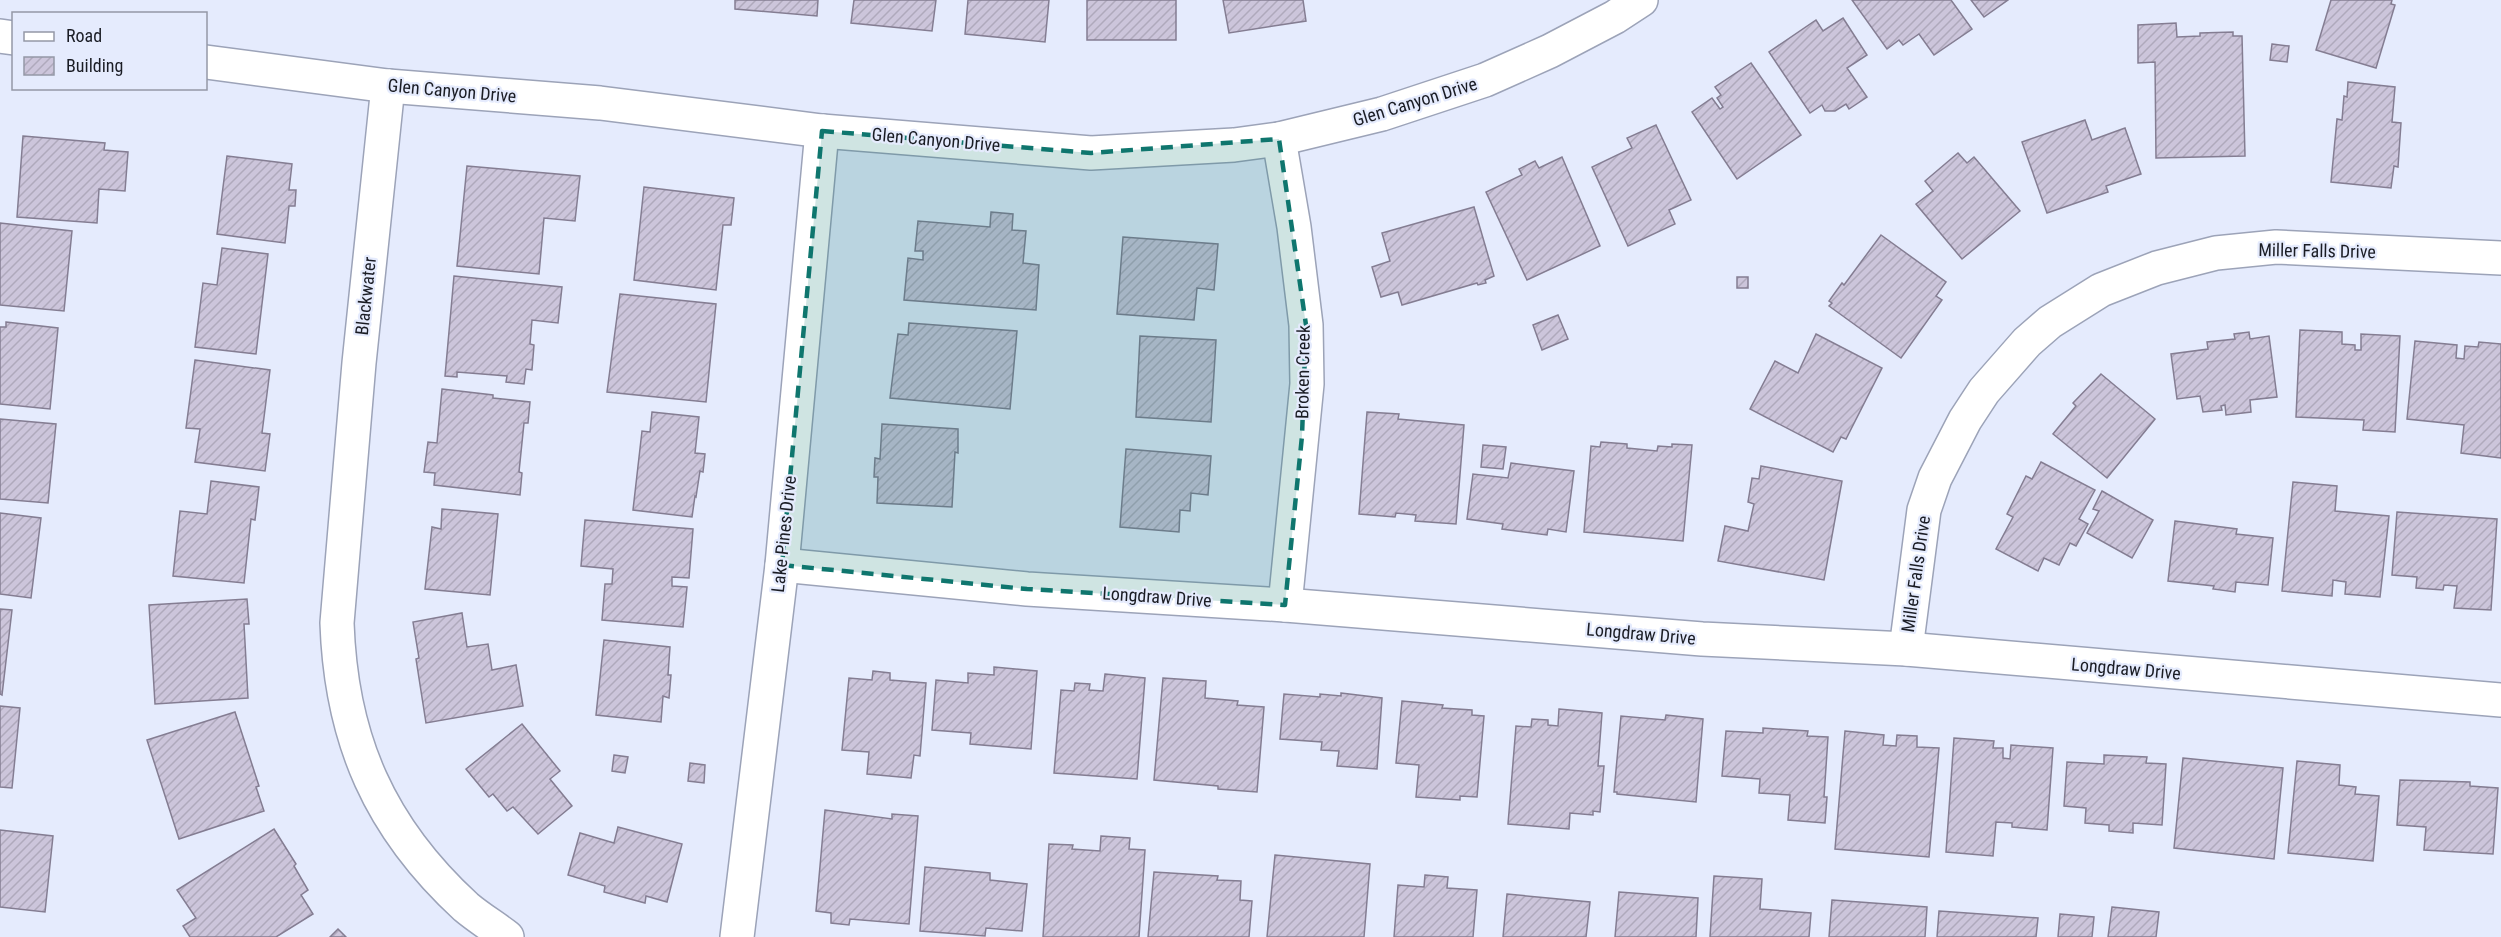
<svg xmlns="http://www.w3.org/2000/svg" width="2501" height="937" font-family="'Roboto Condensed',sans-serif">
<defs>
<pattern id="building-hatch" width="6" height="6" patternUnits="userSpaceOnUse" patternTransform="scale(1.5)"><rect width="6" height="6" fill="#ccc5db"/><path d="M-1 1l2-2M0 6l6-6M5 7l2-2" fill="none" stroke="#afa9bc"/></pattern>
</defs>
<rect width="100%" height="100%" fill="#e5ebfd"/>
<g fill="url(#building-hatch)" stroke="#847d92" stroke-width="1.5">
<polygon points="735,0 818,0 817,16 735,9"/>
<polygon points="854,0 936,0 932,31 851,23"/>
<polygon points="968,0 1049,0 1045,42 965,34"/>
<rect x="1087" y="0" width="89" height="40"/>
<polygon points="1223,0 1303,0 1306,21 1229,33"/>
<polygon points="1852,0 1951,0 1972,29 1934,55 1919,34 1903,45 1899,40 1887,49"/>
<polygon points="1971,0 2008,0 1984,17"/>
<polygon points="2331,0 2392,0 2391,4 2395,5 2376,68 2316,50"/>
<polygon points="1843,18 1867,55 1847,68 1867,97 1849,109 1846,104 1835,111 1825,111 1822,105 1810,113 1769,52 1816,20 1823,31"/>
<polygon points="2176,23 2177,37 2200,36 2200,33 2233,32 2233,36 2242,36 2245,156 2156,158 2155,62 2138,63 2138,25"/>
<polygon points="2272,44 2289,46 2287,62 2270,60"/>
<polygon points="1751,63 1801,135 1737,179 1692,112 1712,98 1720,109 1723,107 1717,98 1721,95 1715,87"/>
<polygon points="2348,82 2395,87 2392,122 2401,123 2398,167 2394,166 2391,188 2331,182 2337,119 2342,120 2344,96 2347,97"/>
<polygon points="2085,120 2092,140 2125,128 2141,174 2106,186 2108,192 2047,213 2022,142"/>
<polygon points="1656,125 1691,200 1669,210 1675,224 1628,246 1592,167 1632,148 1627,138"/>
<polygon points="23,136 105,143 104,150 128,152 125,191 99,189 97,223 17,217"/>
<polygon points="1958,153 1967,163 1974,157 2020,211 1962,259 1916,204 1933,191 1925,181"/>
<polygon points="227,156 292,164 289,190 296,190 295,206 289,206 285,243 217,234"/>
<polygon points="1562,157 1600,246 1527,280 1486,192 1522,175 1519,169 1535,161 1539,168"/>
<polygon points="467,166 580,176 575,221 544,218 539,274 457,266"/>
<polygon points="644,187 734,198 731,225 723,225 716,290 634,280"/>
<polygon points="1474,207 1494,276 1485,280 1486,283 1478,285 1477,283 1402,305 1398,292 1381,297 1372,267 1390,261 1382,233"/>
<polygon points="991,212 1013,214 1012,230 1026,231 1023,263 1039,265 1036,310 904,300 908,258 923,260 923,251 915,251 918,221 990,227"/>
<polygon points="0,223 72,231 64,311 0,305"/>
<polygon points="1881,235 1946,282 1936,296 1942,300 1901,358 1829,306 1832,303 1829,301 1842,283 1844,285"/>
<polygon points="1123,237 1218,244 1214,290 1197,288 1194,320 1117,314"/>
<polygon points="222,248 268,254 256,354 195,347 203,283 217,285"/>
<polygon points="454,276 562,287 558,323 532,320 530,344 534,345 532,370 526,369 524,384 506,382 507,376 457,372 457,377 445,376"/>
<rect x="1737" y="277" width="11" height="11"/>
<polygon points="620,294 716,304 706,402 607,392"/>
<polygon points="1558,315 1568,339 1542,350 1533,325"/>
<polygon points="6,322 58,328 50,409 0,404 0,327 6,327"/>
<polygon points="909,323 1017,331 1010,409 890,398 898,334 908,335"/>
<polygon points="2300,330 2342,332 2342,344 2355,345 2355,350 2361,350 2361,334 2400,336 2395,432 2363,430 2364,420 2296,417"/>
<polygon points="2249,332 2250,339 2269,336 2277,397 2250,400 2251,412 2226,415 2225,405 2221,406 2222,410 2203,412 2200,396 2177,399 2171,354 2208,349 2207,342 2235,339 2234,334"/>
<polygon points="1816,334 1882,368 1846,439 1841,437 1833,452 1750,409 1775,361 1798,373"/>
<polygon points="1140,336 1216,340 1211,422 1136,417"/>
<polygon points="2415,341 2457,345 2456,358 2464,359 2465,346 2478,347 2479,342 2501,344 2501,458 2461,453 2464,425 2407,419"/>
<polygon points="195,360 270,370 262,433 270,434 265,471 195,462 200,429 186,428"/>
<polygon points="2101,374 2155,419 2107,478 2053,434 2076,406 2073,403"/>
<polygon points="442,389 493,395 493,398 530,402 528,423 524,423 519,472 522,473 520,495 434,485 435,473 424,472 428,442 437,443"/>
<polygon points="652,412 699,417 695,453 705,454 703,472 700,471 696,497 695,496 692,517 633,510 642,431 650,432"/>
<polygon points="1367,412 1399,414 1398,419 1464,425 1456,524 1415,521 1416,515 1396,513 1395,517 1359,514"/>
<polygon points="0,419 56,424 48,503 0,499"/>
<polygon points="882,424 958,429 958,453 955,452 952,507 877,503 878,477 874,477 875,458 880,459"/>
<polygon points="1601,442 1627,444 1627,448 1657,451 1658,446 1672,447 1672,444 1692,445 1683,541 1584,532 1591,446 1600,447"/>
<polygon points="1483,445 1506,447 1503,469 1481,467"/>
<polygon points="1126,449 1211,456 1208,495 1191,493 1190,511 1180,510 1179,532 1120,527"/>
<polygon points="2041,462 2095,490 2079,519 2088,524 2076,546 2070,543 2059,565 2044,558 2038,571 1996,549 2013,517 2007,514 2026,476 2032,479"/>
<polygon points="1511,463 1574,471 1566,532 1548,529 1547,535 1502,529 1503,524 1467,519 1473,474 1508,478"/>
<polygon points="1761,466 1842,481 1824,580 1718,561 1725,526 1748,531 1754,504 1748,502 1752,478 1759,479"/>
<polygon points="211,481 259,487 255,520 251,519 244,583 173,576 180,511 207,514"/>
<polygon points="2293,482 2337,486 2335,511 2389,516 2380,597 2345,594 2346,582 2333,580 2332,596 2282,591"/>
<polygon points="2102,491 2153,520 2132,558 2087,533 2099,511 2093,509"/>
<polygon points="442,509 498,514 490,595 425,589 432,527 441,529"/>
<polygon points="2397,512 2497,519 2491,610 2454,608 2457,586 2444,585 2443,590 2416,588 2417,577 2392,575"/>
<polygon points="0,513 41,518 31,598 0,594"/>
<polygon points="585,520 693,529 689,578 672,577 672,586 687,587 683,627 602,620 605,584 612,584 613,569 581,566"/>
<polygon points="2175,521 2237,529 2236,534 2273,538 2268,585 2236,582 2235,592 2213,589 2214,586 2168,581"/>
<polygon points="247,599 249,624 244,624 248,698 155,704 149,605"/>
<polygon points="0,609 12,610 2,695 0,694"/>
<polygon points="462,613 467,647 488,644 492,670 516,665 523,706 426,723 416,659 419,658 413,622"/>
<polygon points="604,640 670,647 668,675 671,675 669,698 663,696 661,722 596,715"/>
<polygon points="994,667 1037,671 1031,749 970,744 971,733 932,730 936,680 968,683 968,673 994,675"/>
<polygon points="873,671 890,673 890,680 926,683 920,756 914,755 911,778 867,774 869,752 842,750 849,678 872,680"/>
<polygon points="1105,674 1145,678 1137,779 1054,773 1061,690 1074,691 1075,683 1090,684 1089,690 1103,691"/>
<polygon points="1163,678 1206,681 1205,698 1238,701 1237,705 1264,707 1257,792 1218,789 1218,786 1154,780"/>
<polygon points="1341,693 1382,698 1377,769 1337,766 1339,751 1321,750 1322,742 1280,739 1284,694 1320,697 1320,694 1341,696"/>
<polygon points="1402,701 1443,705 1442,708 1472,710 1472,715 1484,716 1477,797 1460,796 1460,800 1416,797 1419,765 1396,763"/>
<polygon points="0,706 20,708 12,788 0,787"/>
<polygon points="1559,709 1602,713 1598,766 1604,766 1600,812 1593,811 1593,815 1570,813 1569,829 1508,824 1516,726 1531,727 1532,719 1548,720 1548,725 1558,726"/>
<polygon points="235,712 259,786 256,787 264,811 179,839 147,740"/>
<polygon points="1666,715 1703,719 1696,802 1617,794 1617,792 1614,792 1621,716 1665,720"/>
<polygon points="522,724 560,771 550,779 572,806 538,834 513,807 507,811 493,794 489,797 466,769"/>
<polygon points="1763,728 1808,731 1807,736 1828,737 1824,797 1827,797 1825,823 1788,820 1790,795 1759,793 1760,779 1722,776 1726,731 1763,733"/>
<polygon points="1845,731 1884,735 1883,745 1896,746 1897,735 1917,736 1917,747 1939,748 1929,857 1835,849"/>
<polygon points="1954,738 1994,741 1993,748 2003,748 2003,758 2010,759 2011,745 2053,748 2047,830 2012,827 2012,823 1996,822 1993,856 1946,852"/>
<polygon points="614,755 628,757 625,773 612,771"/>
<polygon points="2104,755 2147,757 2146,763 2166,764 2162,825 2133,823 2133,833 2109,831 2109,825 2085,823 2086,808 2064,806 2067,762 2104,764"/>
<polygon points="2183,758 2283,768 2274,859 2174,848"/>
<polygon points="2297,761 2340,765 2339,785 2356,787 2355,794 2379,796 2373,861 2288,853"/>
<polygon points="690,763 705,765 704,783 688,781"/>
<polygon points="2400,780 2470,782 2470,786 2498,788 2493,854 2424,850 2426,827 2397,825"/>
<polygon points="825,810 892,819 892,814 918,816 909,924 850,919 849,925 831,923 831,913 816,911"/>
<polygon points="618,827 682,844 667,902 646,896 645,903 604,892 605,886 568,875 580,833 614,843"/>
<polygon points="274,829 296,864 294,866 308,890 301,895 313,914 276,937 190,937 183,926 196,918 177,890"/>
<polygon points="0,830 53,836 45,912 0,907"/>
<polygon points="1101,836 1130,838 1129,849 1145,850 1139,937 1043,937 1049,844 1073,845 1072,849 1100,851"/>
<polygon points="1275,855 1370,864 1364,937 1267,937"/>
<polygon points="925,867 990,873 990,880 1027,884 1022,931 986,928 985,936 920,931"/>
<polygon points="1154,872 1218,876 1217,880 1241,881 1240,900 1252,901 1249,937 1148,937"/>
<polygon points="1425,875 1448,877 1447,888 1477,890 1473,937 1394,937 1398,885 1424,887"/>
<polygon points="1714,876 1762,879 1760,909 1811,913 1809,937 1710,937"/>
<polygon points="1619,892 1698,898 1696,937 1615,937"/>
<polygon points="1507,894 1590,902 1586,937 1503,937"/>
<polygon points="1832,900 1927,907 1925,937 1829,937"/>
<polygon points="2112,907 2159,912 2156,937 2108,937"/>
<polygon points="1939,911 2038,918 2036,937 1937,937"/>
<polygon points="2060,914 2094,917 2092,937 2058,937"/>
<polygon points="338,929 346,937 330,937"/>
</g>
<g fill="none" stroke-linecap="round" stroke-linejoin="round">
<g stroke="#9ca3b8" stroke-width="36">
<g id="minor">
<polyline points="0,36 14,38"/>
<polyline points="206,62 388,86 600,103 822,131 1091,153 1234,145 1279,139 1382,114 1485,80 1550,51 1615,17 1641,0"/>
<path d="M388,86L359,363L337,623C341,740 380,828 466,907C479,918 494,927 507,937"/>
<polyline points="1279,139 1294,227 1306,325 1307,384 1285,605"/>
<polyline points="782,565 1027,589 1285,605 1702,639 1906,649 2501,700"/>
<polyline points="1906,649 1924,510 1935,478 1965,420 1984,391 2027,342 2050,322 2101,290 2157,268 2216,253 2276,247 2501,258"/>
<polyline points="737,937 782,565 822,131"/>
</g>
</g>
<use href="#minor" stroke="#fff" stroke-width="33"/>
</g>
<path fill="#0f766e" fill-opacity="0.2" stroke="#0f766e" stroke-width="4.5" stroke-dasharray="12 8" stroke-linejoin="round" d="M822,131L1091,153L1279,139L1306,325L1302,436L1285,605L1027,589L782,565Z"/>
<g text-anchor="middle" stroke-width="4.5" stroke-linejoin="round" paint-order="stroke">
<g font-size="18" fill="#1a1c24" stroke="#e5ebfd">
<text transform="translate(452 91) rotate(5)" y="6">Glen Canyon Drive</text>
<text transform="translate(1415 102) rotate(-17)" y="6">Glen Canyon Drive</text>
<text transform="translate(936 140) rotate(5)" y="6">Glen Canyon Drive</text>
<text transform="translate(2317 251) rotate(1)" y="6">Miller Falls Drive</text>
<text transform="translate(366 296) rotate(-84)" y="6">Blackwater</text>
<text transform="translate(1303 372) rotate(-89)" y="6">Broken Creek</text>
<text transform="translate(784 534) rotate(-84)" y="6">Lake Pines Drive</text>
<text transform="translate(1916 574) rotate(-82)" y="6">Miller Falls Drive</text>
<text transform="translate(1157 597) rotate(4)" y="6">Longdraw Drive</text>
<text transform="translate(1641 634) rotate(5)" y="6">Longdraw Drive</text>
<text transform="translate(2126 669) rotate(5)" y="6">Longdraw Drive</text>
</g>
</g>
<rect x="12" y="12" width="195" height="78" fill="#e5ebfd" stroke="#9498a6" stroke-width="1.5"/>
<rect x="24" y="32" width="30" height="9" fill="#ffffff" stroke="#9498a6" stroke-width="1.5"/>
<text x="66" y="42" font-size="18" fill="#1a1c24">Road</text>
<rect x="24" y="57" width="30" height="18" fill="url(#building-hatch)" stroke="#9498a6" stroke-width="1.5"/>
<text x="66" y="72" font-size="18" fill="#1a1c24">Building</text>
</svg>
